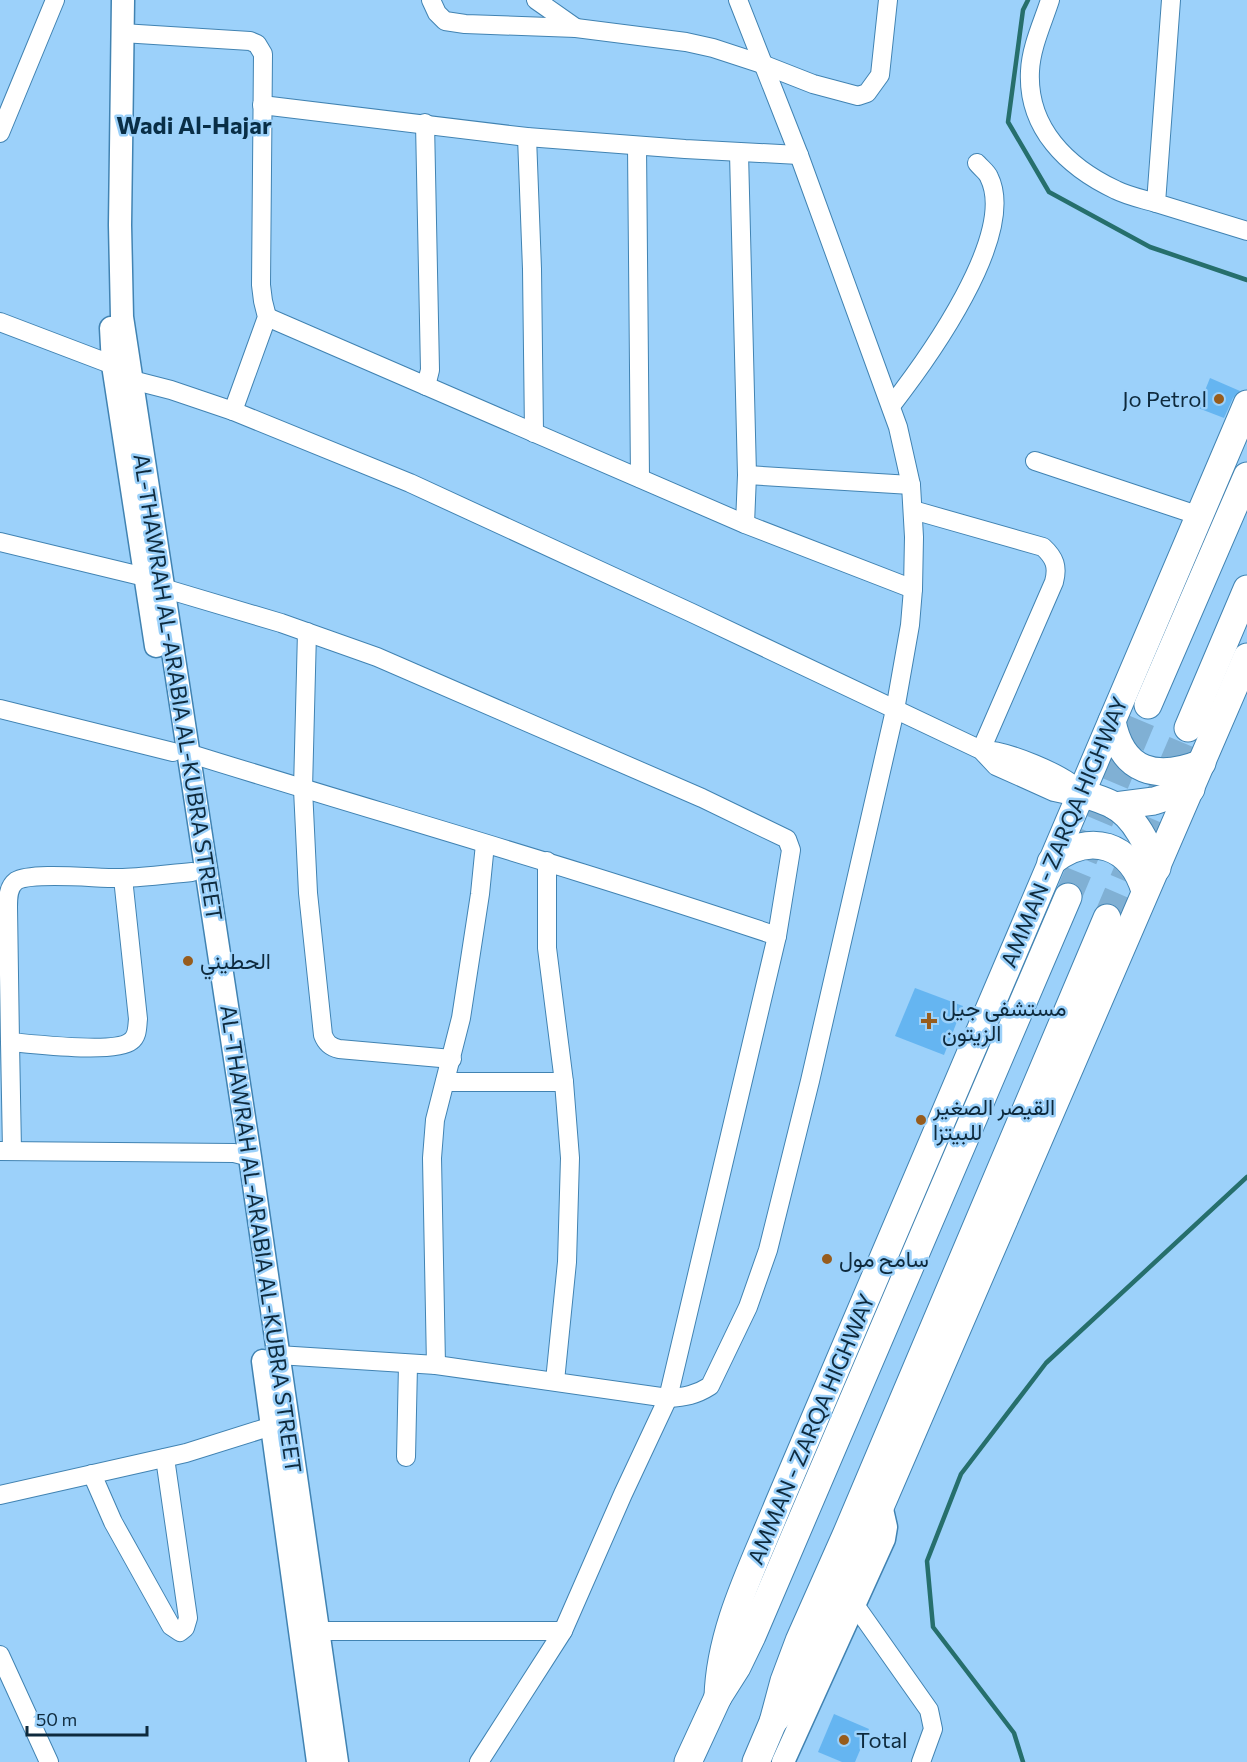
<svg xmlns="http://www.w3.org/2000/svg" width="1247" height="1762" font-family="Commissioner,Vazirmatn,sans-serif">
<rect width="100%" height="100%" fill="#9cd1fa"/>
<g fill="none" stroke-linecap="round" stroke-linejoin="round">
<g stroke="#266f6c" stroke-width="4.5">
<polyline points="1028,0 1023,10 1008,122 1049,192 1150,247 1247,280"/>
<polyline points="1023,1762 1014,1733 933,1627 927,1561 961,1474 1046,1363 1247,1177"/>
</g>
</g>
<g fill="#65b5f1">
<polygon points="1210,378 1240,391 1233,398 1224,418 1198,408"/>
<polygon points="915,988 963,1006 944,1055 895,1036"/>
<polygon points="834,1714 869,1729 855,1762 842,1762 818,1752"/>
</g>
<g fill="none" stroke-linecap="round" stroke-linejoin="round">
<g stroke="#80b0d4" stroke-width="27" stroke-dasharray="27 14" stroke-linecap="butt">
<polyline points="1068,897 1148,705"/>
<polyline points="1107,918 1188,728"/>
</g>
<g stroke="#4183b2" stroke-width="20">
<g id="minor">
<polyline points="431,0 437,13 445,21 465,24 576,28 686,42 713,48 762,64 813,84 858,96 867,93 880,75 888,0"/>
<polyline points="536,0 576,28"/>
<path d="M1050,0C1043,22 1031,47 1030,71C1027,128 1067,167 1116,190C1128,196 1143,199 1156,203"/>
<polyline points="1171,0 1156,203 1247,231"/>
<polyline points="122,33 250,41 257,44 263,54 261,285 263,301 267,317 233,411"/>
<polyline points="262,105 527,137 685,149 799,155"/>
<polyline points="425,123 430,370 426,386"/>
<polyline points="0,133 55,0"/>
<polyline points="527,137 532,269 534,433"/>
<polyline points="637,146 640,478"/>
<polyline points="739,153 747,475 745,524"/>
<polyline points="267,317 745,524 913,589"/>
<polyline points="0,322 113,365"/>
<path d="M132,380L171,390L233,411L410,483L692,613L981,750C1004,749 1067,774 1082,793L1068,795L1054,792L996,766L981,750"/>
<path d="M891,406C926,361 1018,235 989,177C987,172 981,168 977,163"/>
<polyline points="1035,461 1200,516"/>
<polyline points="747,475 911,485"/>
<path d="M913,510L1043,547C1055,558 1058,567 1054,582L981,750"/>
<polyline points="0,542 145,577"/>
<polyline points="163,588 281,623 377,657 702,798 787,839 791,850 777,936 668,1398 623,1494 563,1631 479,1762"/>
<path d="M307,632L303,789L308,893L323,1035C326,1043 330,1047 339,1049L452,1059"/>
<polyline points="0,709 173,752"/>
<path d="M188,753C384,814 582,870 777,936"/>
<polyline points="547,861 547,948 564,1082 570,1158 567,1262 555,1381"/>
<path d="M123,878L138,1019C137,1027 138,1036 131,1041C116,1054 32,1044 10,1042L8,907C8,898 8,887 16,881C32,871 101,879 123,878C146,877 169,874 192,872"/>
<polyline points="10,1042 12,1151"/>
<polyline points="445,1082 564,1082"/>
<polyline points="0,1151 234,1153 250,1157"/>
<path d="M278,1355L436,1365L668,1398C685,1397 696,1395 710,1386L748,1307L768,1250L810,1081L895,710L910,625L913,589L914,537L911,485L898,427L799,155L738,0"/>
<polyline points="436,1365 432,1158 435,1120 461,1018 480,894 485,844"/>
<polyline points="406,1457 408,1365"/>
<polyline points="92,1474 113,1522 171,1626 180,1632 185,1628 188,1618 165,1458"/>
<polyline points="0,1495 186,1453 272,1426"/>
<polyline points="855,1605 929,1710 933,1729 921,1762"/>
<polyline points="318,1631 563,1631"/>
<polyline points="0,1655 49,1762"/>
</g>
</g>
<g stroke="#4183b2" stroke-width="25">
<g id="major">
<polyline points="123,0 120,225 122,317 250,1157 337,1762"/>
<polyline points="111,328 113,365 156,646"/>
<polyline points="263,1361 318,1762"/>
<polyline points="783,1762 884,1539 886,1527 881,1505"/>
</g>
</g>
<g stroke="#4183b2" stroke-width="29">
<g id="highway">
<polyline points="1148,705 1247,476"/>
<path d="M1112,721C1122,773 1157,781 1202,763"/>
<polyline points="1188,728 1247,589"/>
<path d="M1082,793C1092,797 1104,800 1113,805C1135,816 1148,846 1157,868"/>
<polyline points="1115,806 1154,801 1191,789"/>
<path d="M1051,862C1090,831 1131,844 1145,891"/>
<path d="M718,1697C720,1629 753,1567 778,1505L1247,404"/>
<polyline points="773,1722 788,1704 808,1667 881,1505 1247,657"/>
<polyline points="688,1762 718,1697 737,1667 752,1636 1068,897"/>
<polyline points="756,1762 773,1722 784,1681 799,1641 846,1535 1107,918"/>
</g>
</g>
<use href="#minor" stroke="#fff" stroke-width="18"/>
<use href="#major" stroke="#fff" stroke-width="22"/>
<use href="#highway" stroke="#fff" stroke-width="27"/>
</g>
<g fill="#975c1d" stroke="#9cd1fa" stroke-width="2">
<circle cx="1219" cy="399" r="6"/>
<circle cx="188" cy="961" r="6"/>
<path d="M926 1012h6v6h6v6h-6v6h-6v-6h-6v-6h6z"/>
<circle cx="921" cy="1120" r="6"/>
<circle cx="827" cy="1259" r="6"/>
<circle cx="844" cy="1740" r="6"/>
</g>
<g text-anchor="middle" stroke-width="5" stroke-linejoin="round" paint-order="stroke">
<g font-size="22" fill="#0e2a3d" stroke="#9cd1fa" text-anchor="start">
<text x="1207" y="407" text-anchor="end">Jo Petrol</text>
<text x="200" y="969">الحطيني</text>
<text x="942" y="1016">مستشفى جيل<tspan x="942" dy="25">الزيتون</tspan></text>
<text x="933" y="1115">القيصر الصغير<tspan x="933" dy="25">للبيتزا</tspan></text>
<text x="839" y="1267">سامح مول</text>
<text x="856" y="1748">Total</text>
</g>
<g font-size="22" fill="#0e2a3d" stroke="#9cd1fa">
<text transform="translate(178 687) rotate(81)" y="8">AL-THAWRAH AL-ARABIA AL-KUBRA STREET</text>
<text transform="translate(1064 832) rotate(-67)" y="8">AMMAN - ZARQA HIGHWAY</text>
<text transform="translate(261 1239) rotate(82)" y="8">AL-THAWRAH AL-ARABIA AL-KUBRA STREET</text>
<text transform="translate(811 1429) rotate(-67)" y="8">AMMAN - ZARQA HIGHWAY</text>
</g>
<g font-size="24" font-weight="bold" fill="#092e46" stroke="#9cd1fa">
<text x="194" y="134">Wadi Al-Hajar</text>
</g>
</g>
<path d="M27 1726v9h120v-9" fill="none" stroke="#0e2a3d" stroke-width="3"/>
<text x="36" y="1726" font-size="18" fill="#0e2a3d" stroke="#9cd1fa" stroke-width="4.5" paint-order="stroke">50 m</text>
</svg>
